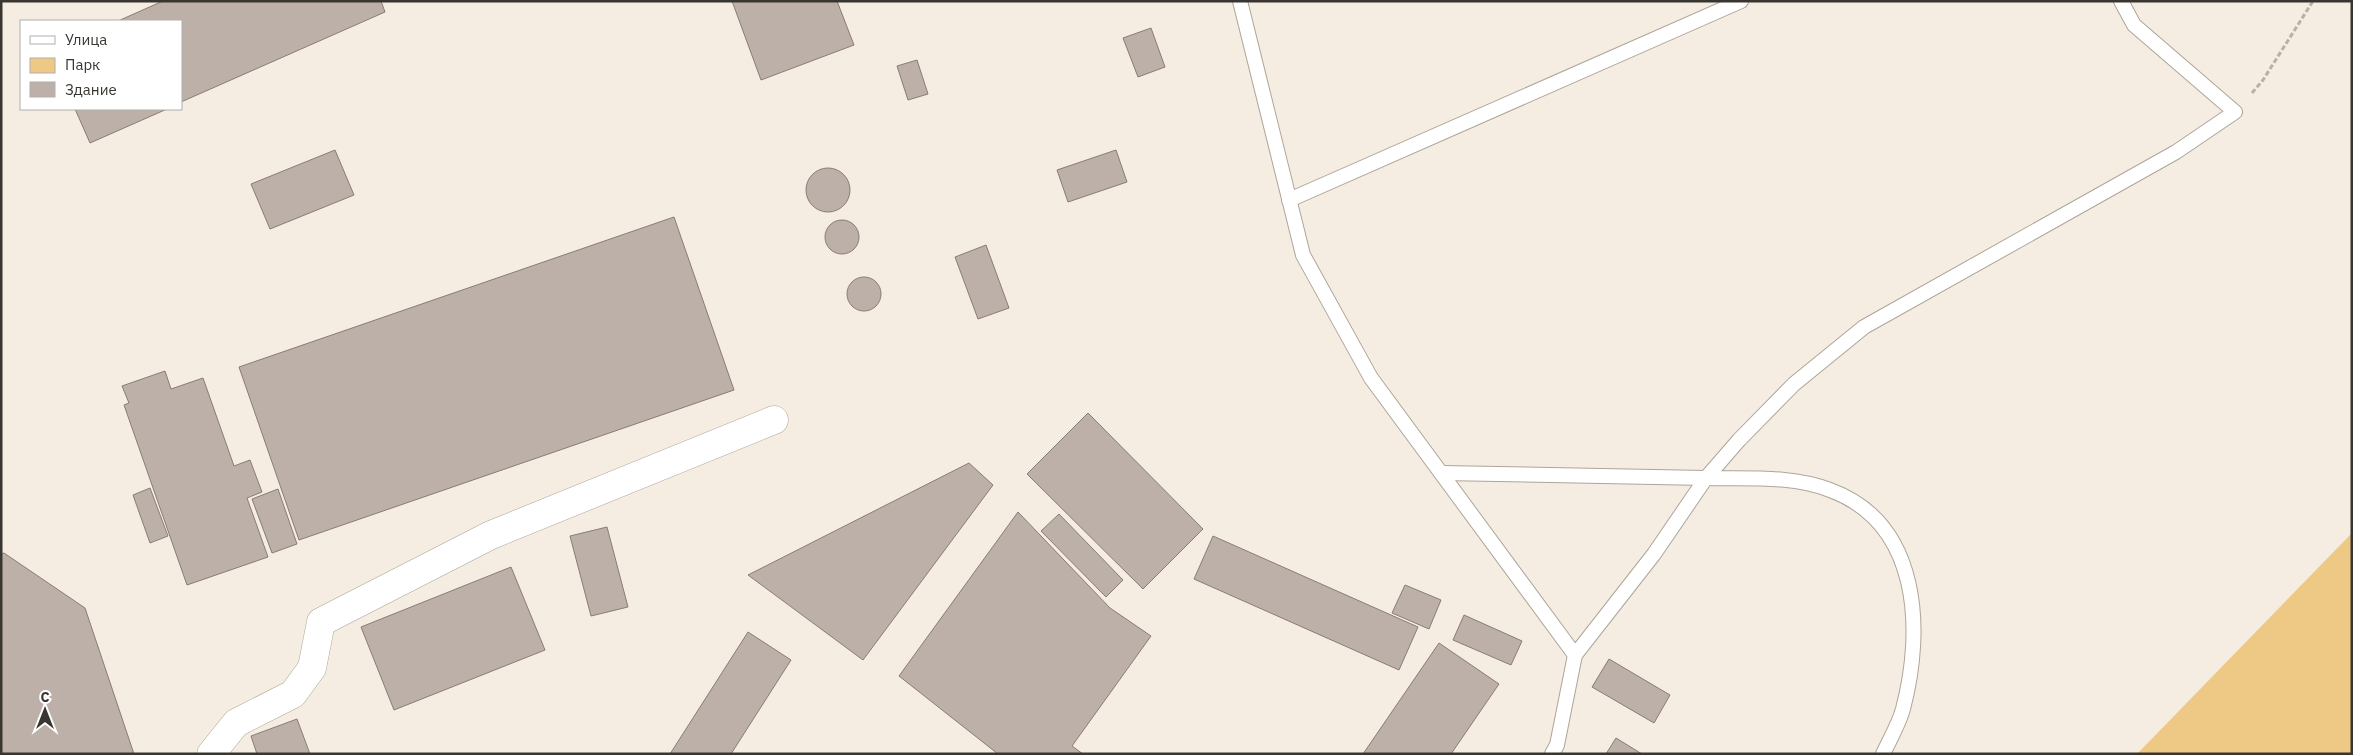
<svg xmlns="http://www.w3.org/2000/svg" width="2353" height="755" font-family="'IBM Plex Sans',sans-serif">
<rect width="100%" height="100%" fill="#f5ede1"/>
<polygon fill="#eec885" points="2352,533 2352,754 2137,754"/>
<g fill="#bdb0a8" stroke="#887c74">
<polygon points="163,1 381,1 385,12 181,102 181,21 118,21"/>
<polygon points="732,1 837,1 854,45 761,80"/>
<polygon points="1151,28 1165,67 1138,77 1123,38"/>
<polygon points="917,60 928,94 908,100 897,66"/>
<polygon points="75,109 167,109 90,143"/>
<polygon points="335,150 354,195 270,229 251,184"/>
<polygon points="1116,150 1127,182 1068,202 1057,170"/>
<circle cx="828" cy="190" r="22"/>
<polygon points="674,217 734,390 299,540 239,367"/>
<circle cx="842" cy="237" r="17"/>
<polygon points="986,245 1009,308 978,319 955,257"/>
<circle cx="864" cy="294" r="17"/>
<polygon points="165,371 171,389 203,378 234,466 250,460 262,492 247,498 268,557 187,585 124,405 129,403 122,386"/>
<polygon points="1088,413 1203,529 1143,589 1027,474"/>
<polygon points="969,463 993,485 863,660 748,575"/>
<polygon points="150,488 168,536 150,543 133,495"/>
<polygon points="278,489 297,544 272,553 252,499"/>
<polygon points="1018,512 1110,608 1151,636 1072,746 1083,754 998,754 899,676"/>
<polygon points="1059,514 1123,580 1106,597 1041,531"/>
<polygon points="607,527 628,607 591,616 570,536"/>
<polygon points="1213,536 1418,627 1399,670 1194,579"/>
<polygon points="4,553 85,608 134,754 1,754 1,554"/>
<polygon points="511,567 545,650 394,710 361,627"/>
<polygon points="1405,585 1441,600 1429,629 1392,613"/>
<polygon points="1464,615 1522,641 1511,665 1453,640"/>
<polygon points="748,632 791,660 731,754 670,754"/>
<polygon points="1439,643 1499,684 1451,754 1363,754"/>
<polygon points="1609,659 1670,695 1654,723 1592,687"/>
<polygon points="297,719 310,754 257,754 251,736"/>
<polygon points="1616,738 1642,754 1606,754"/>
</g>
<g fill="none" stroke-linecap="round" stroke-linejoin="round">
<g stroke="#ada599" stroke-width="16">
<g id="service">
<polyline points="1240,1 1303,255 1371,378 1575,655"/>
<polyline points="1289,200 1741,1"/>
<polyline points="1441,473 1706,478"/>
<polyline points="1552,754 1557,745 1575,655 1654,554 1706,478"/>
<path d="M1883,754C1890,739 1899,724 1903,709C1924,629 1920,523 1830,490C1792,475 1747,479 1706,478L1739,440L1794,384L1864,327L2176,152L2235,112L2134,25L2121,1"/>
</g>
</g>
<g stroke="#ada599" stroke-width="29">
<polyline id="minor" points="211,754 236,723 293,694 312,668 321,622 491,535 774,420"/>
</g>
<polyline stroke="#b7b1a7" stroke-width="3" stroke-dasharray="5 2.5" stroke-linecap="butt" points="2252,93 2263,80 2313,1"/>
<use href="#service" stroke="#fff" stroke-width="14"/>
<use href="#minor" stroke="#fff" stroke-width="28"/>
</g>
<rect width="2353" height="755" fill="none" stroke="#393631" stroke-width="5"/>
<rect x="20" y="20" width="162" height="90" fill="#ffffff" stroke="#b0afad"/>
<rect x="30" y="36" width="25" height="8" fill="#ffffff" stroke="#b0afad"/>
<text x="65" y="45" font-size="15" fill="#393631">Улица</text>
<rect x="30" y="58" width="25" height="15" fill="#eec885" stroke="#b0afad"/>
<text x="65" y="70" font-size="15" fill="#393631">Парк</text>
<rect x="30" y="82" width="25" height="15" fill="#bdb0a8" stroke="#b0afad"/>
<text x="65" y="95" font-size="15" fill="#393631">Здание</text>
<g transform="translate(45 710)" stroke="#ffffff" stroke-width="4" paint-order="stroke">
<path d="M0-4L9 19L0 12L-9 19Z" fill="#393631"/>
<text y="-8" font-size="14" font-weight="bold" text-anchor="middle" fill="#393631">С</text>
</g>
</svg>
